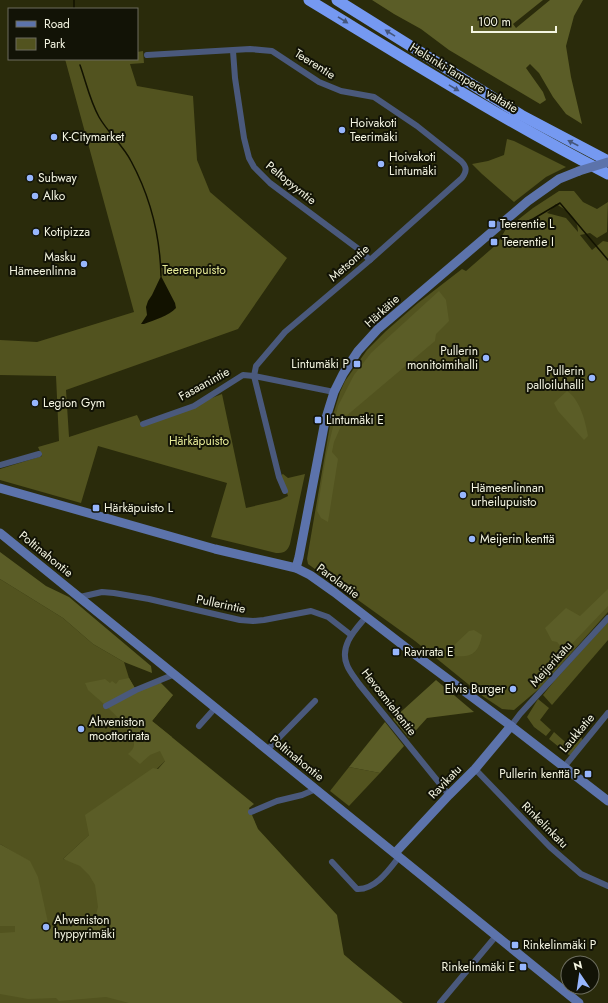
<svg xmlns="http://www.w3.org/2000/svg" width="608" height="1003" font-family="Jost,sans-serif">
<rect width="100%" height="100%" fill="#2a2b0b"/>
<g fill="#52531f" fill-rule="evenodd">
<path d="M143,51L144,63L130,64L137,86L193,96L197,160L210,192L287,258L238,329L66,390L69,437L137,415L142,425L222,394L246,508L280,500L288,496L281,475L283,474L288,478L305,474L290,544C287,552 284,553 276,553L211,537L227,483L98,446L81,503L0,480V469L42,456L38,447L59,441L56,376L0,375V340L37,342L134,312L65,59H137V52Z"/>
<polygon points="507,139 514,141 566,167 546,177 514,202 482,174 472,164 488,161 504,155"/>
<path d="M559,191H574L583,202L597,209L608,202L607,232L597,238L590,233L580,235L592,250L603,241L608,242V612L541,687L514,710L502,709L484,697L415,641L308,564L307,559L330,425L340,392L345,381L367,350L386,331L418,303L462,269L466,271L497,244L506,229L533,208ZM556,204C568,211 578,218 578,232L566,218L547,213Z"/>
<polygon points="0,579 63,618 93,644 124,662 129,678 136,690 173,695 152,721 172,737 165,761 99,826 63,859 70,861 258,877 398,1003 0,1003 0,926 7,926 30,862 0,844"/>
<polygon points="608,622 608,640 552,705 543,695 555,680"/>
<polygon points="538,699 549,708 540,720 551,730 546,736 534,727 527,717"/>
<polygon points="554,732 572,748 581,737 583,741 571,755 569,755 549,739"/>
<polygon points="349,767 380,773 349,806 330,791"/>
</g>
<g fill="#5b5d27">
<polygon points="372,0 543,0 513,24 516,28 550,0 583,0 574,16 566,46 571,77 582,124 566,114 553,97 539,73 530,64 526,68 543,92 546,100 540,104 449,50 421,29 394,14"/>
<polygon points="439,291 446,300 449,321 436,334 435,341 345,417 334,442 332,452 338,459 328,522 321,518 317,511 326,456 338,406 354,375 371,353"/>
<path d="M567,391C580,400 585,420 588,436L584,440L558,411L554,403Z"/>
<polygon points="0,552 46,586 69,597 151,666 152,673 124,662 93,644 63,618 0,579"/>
<polygon points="608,589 608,606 565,651 557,642 552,641 545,628 566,608 580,616"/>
<path d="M474,630L482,635C479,651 473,658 456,656L450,649L469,631Z"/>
<path d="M129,678L136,690L159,681L173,695L152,721L254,804L249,808L258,829L337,915L344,955L403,1003H129L106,997L59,1001L56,998L28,999L0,994V933L15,932V926H0V844L30,861L38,877L49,927L93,925L98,907L95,885L89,875L80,866L63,859L89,835L85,815L153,768L158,769L165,761L160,751L150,755L140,764L128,754C131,751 134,749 134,744C135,729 99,700 88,690L85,683L105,679L110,683L112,681L116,684L119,680Z"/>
<polygon points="436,680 474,712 427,718 409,738 393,719"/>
<polygon points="385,722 404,746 380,773 349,767"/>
</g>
<path fill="#121200" d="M161,276L175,303L176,308C169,316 154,320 144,324H141L147,315L146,307L148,301L152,295Z"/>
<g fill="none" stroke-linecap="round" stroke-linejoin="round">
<g stroke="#121200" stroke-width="1.5">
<polyline points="74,9 74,0"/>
<path d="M80,65C86,82 90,101 99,117C108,133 123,145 131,161C151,198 160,234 161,276"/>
<polyline points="519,225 533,219 560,203 608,260"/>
</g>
<g stroke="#4a597c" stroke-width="6">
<polyline points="233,51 235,78 244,138 249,158 254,167 270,183 357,248 370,260"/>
<path d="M147,55L250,49L272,51L319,82L341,91L374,97L417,126L461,161C467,167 467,171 462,178L370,260L285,332L256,366L254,376L279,477L285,491"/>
<polyline points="143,424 194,406 243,375 254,376 334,392"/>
<polyline points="0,465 39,454"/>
<polyline points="80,597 102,592 114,593 149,599 240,620 253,621 264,620 311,611 328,617 351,635"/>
<path d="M366,617C355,630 339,646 347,665C349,671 355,678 359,684L449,795"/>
<polyline points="106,706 136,690 175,674"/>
<polyline points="199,726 216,707"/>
<polyline points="511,726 520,714 608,618"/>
<polyline points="267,750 315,701"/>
<polyline points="564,767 608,713"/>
<polyline points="475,769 550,847 581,874 608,886"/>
<polyline points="251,812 277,801 302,795 316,789"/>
<path d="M332,862L357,889C375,890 389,870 399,857"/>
<polyline points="440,1003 496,936"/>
</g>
<g stroke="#5c73ab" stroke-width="9">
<polyline points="0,488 215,549 296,568 310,575 334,592 413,653 511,726 608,801"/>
<polyline points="0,533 579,1003"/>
<polyline points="296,568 299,557 325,421 334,392 343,374 358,351 378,329 528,201 559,179 579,171"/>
<polyline points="395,853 449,795 475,769 511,726"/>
</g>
<g stroke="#7599f1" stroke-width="11">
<path d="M309,0C408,60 505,121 608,174"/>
<polyline points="337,0 521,115 608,161"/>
</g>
<polyline stroke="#5c73ab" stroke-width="9" points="579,171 608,162"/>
</g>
<defs><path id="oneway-solid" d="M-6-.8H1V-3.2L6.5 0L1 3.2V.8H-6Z"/></defs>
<g fill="#44567c">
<use href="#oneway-solid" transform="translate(343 20) rotate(32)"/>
<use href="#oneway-solid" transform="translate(390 33) rotate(-148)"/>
<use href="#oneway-solid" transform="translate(454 88) rotate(31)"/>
<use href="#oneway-solid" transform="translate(573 143) rotate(-153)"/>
</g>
<g fill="#97b6fd" stroke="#121306" stroke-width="1.5">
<circle cx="342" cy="130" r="4"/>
<circle cx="54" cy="137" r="4"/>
<circle cx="381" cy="164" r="4"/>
<circle cx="30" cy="178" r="4"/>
<circle cx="35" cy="196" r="4"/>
<rect x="488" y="220" width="8" height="8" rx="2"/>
<circle cx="36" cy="232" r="4"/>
<rect x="490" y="238" width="8" height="8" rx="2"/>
<circle cx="84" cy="264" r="4"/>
<circle cx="486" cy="358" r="4"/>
<rect x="353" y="360" width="8" height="8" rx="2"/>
<circle cx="592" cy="378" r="4"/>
<circle cx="35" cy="403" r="4"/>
<rect x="314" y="416" width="8" height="8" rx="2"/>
<circle cx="463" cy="495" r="4"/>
<rect x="92" y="504" width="8" height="8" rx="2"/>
<circle cx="472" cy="539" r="4"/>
<rect x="392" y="648" width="8" height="8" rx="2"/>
<circle cx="513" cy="689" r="4"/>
<circle cx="81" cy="729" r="4"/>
<rect x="584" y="770" width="8" height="8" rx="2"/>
<circle cx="46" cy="927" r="4"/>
<rect x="511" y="941" width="8" height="8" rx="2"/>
<rect x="519" y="963" width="8" height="8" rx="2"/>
</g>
<g text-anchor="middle" stroke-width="4" stroke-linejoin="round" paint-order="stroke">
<g font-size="12" fill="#f4f5e2" stroke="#121306">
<text transform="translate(315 64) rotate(32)" y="4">Teerentie</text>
<text transform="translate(464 78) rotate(31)" y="4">Helsinki-Tampere valtatie</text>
<text transform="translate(291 183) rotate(39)" y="4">Peltopyyntie</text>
<text transform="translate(349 263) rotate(-41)" y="4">Metsontie</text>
<text transform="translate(382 311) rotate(-42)" y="4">Härkätie</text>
<text transform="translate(204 384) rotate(-29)" y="4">Fasaanintie</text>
<text transform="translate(46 554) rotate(39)" y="4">Poltinahontie</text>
<text transform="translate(338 581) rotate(36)" y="4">Parolantie</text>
<text transform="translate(221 604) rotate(12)" y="4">Pullerintie</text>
<text transform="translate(551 664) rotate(-48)" y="4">Meijerikatu</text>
<text transform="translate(389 702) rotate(52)" y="4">Hevosmiehentie</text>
<text transform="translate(577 733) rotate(-50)" y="4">Laukkatie</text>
<text transform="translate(297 758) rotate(39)" y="4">Poltinahontie</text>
<text transform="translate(445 782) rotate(-46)" y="4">Ravikatu</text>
<text transform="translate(545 825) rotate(45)" y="4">Rinkelinkatu</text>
</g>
<g font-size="12" fill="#f4f5e2" stroke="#121306" text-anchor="start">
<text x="350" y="127">Hoivakoti<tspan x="350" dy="14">Teerimäki</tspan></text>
<text x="62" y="141">K-Citymarket</text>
<text x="389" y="161">Hoivakoti<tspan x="389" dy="14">Lintumäki</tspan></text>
<text x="38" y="182">Subway</text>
<text x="43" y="200">Alko</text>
<text x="500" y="228">Teerentie L</text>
<text x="44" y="236">Kotipizza</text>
<text x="502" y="246">Teerentie I</text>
<text x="76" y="261" text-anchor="end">Masku<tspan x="76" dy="14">Hämeenlinna</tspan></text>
<text x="478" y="355" text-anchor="end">Pullerin<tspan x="478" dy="14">monitoimihalli</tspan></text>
<text x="349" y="368" text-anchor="end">Lintumäki P</text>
<text x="584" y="375" text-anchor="end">Pullerin<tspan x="584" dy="14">palloiluhalli</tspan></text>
<text x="43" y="407">Legion Gym</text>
<text x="326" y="424">Lintumäki E</text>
<text x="471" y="492">Hämeenlinnan<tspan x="471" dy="14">urheilupuisto</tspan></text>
<text x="104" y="512">Härkäpuisto L</text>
<text x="480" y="543">Meijerin kenttä</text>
<text x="404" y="656">Ravirata E</text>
<text x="505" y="693" text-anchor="end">Elvis Burger</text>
<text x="89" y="726">Ahveniston<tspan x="89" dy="14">moottorirata</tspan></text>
<text x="580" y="778" text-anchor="end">Pullerin kenttä P</text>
<text x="54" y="924">Ahveniston<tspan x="54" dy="14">hyppyrimäki</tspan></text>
<text x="523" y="949">Rinkelinmäki P</text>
<text x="515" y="971" text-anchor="end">Rinkelinmäki E</text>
</g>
<g font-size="12" fill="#e6ea97" stroke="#121306">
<text x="194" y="274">Teerenpuisto</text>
<text x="199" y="445">Härkäpuisto</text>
</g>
</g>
<rect x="8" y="8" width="130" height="52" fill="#121306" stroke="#6c6d5e"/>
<rect x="16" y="21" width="20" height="6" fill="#5c73ab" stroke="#6c6d5e"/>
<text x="44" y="28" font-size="12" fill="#f4f5e2">Road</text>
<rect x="16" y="38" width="20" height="12" fill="#52531f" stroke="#6c6d5e"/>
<text x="44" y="48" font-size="12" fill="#f4f5e2">Park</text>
<g transform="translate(580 975) rotate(347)"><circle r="19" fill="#121306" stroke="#6c6d5e"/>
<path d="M0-3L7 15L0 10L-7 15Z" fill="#97b6fd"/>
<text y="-6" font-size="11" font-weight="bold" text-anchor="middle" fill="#f4f5e2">N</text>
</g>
<path d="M472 26v6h84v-6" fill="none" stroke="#f4f5e2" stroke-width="2"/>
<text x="478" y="26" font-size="12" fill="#f4f5e2" stroke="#121306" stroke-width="3" paint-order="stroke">100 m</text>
</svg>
